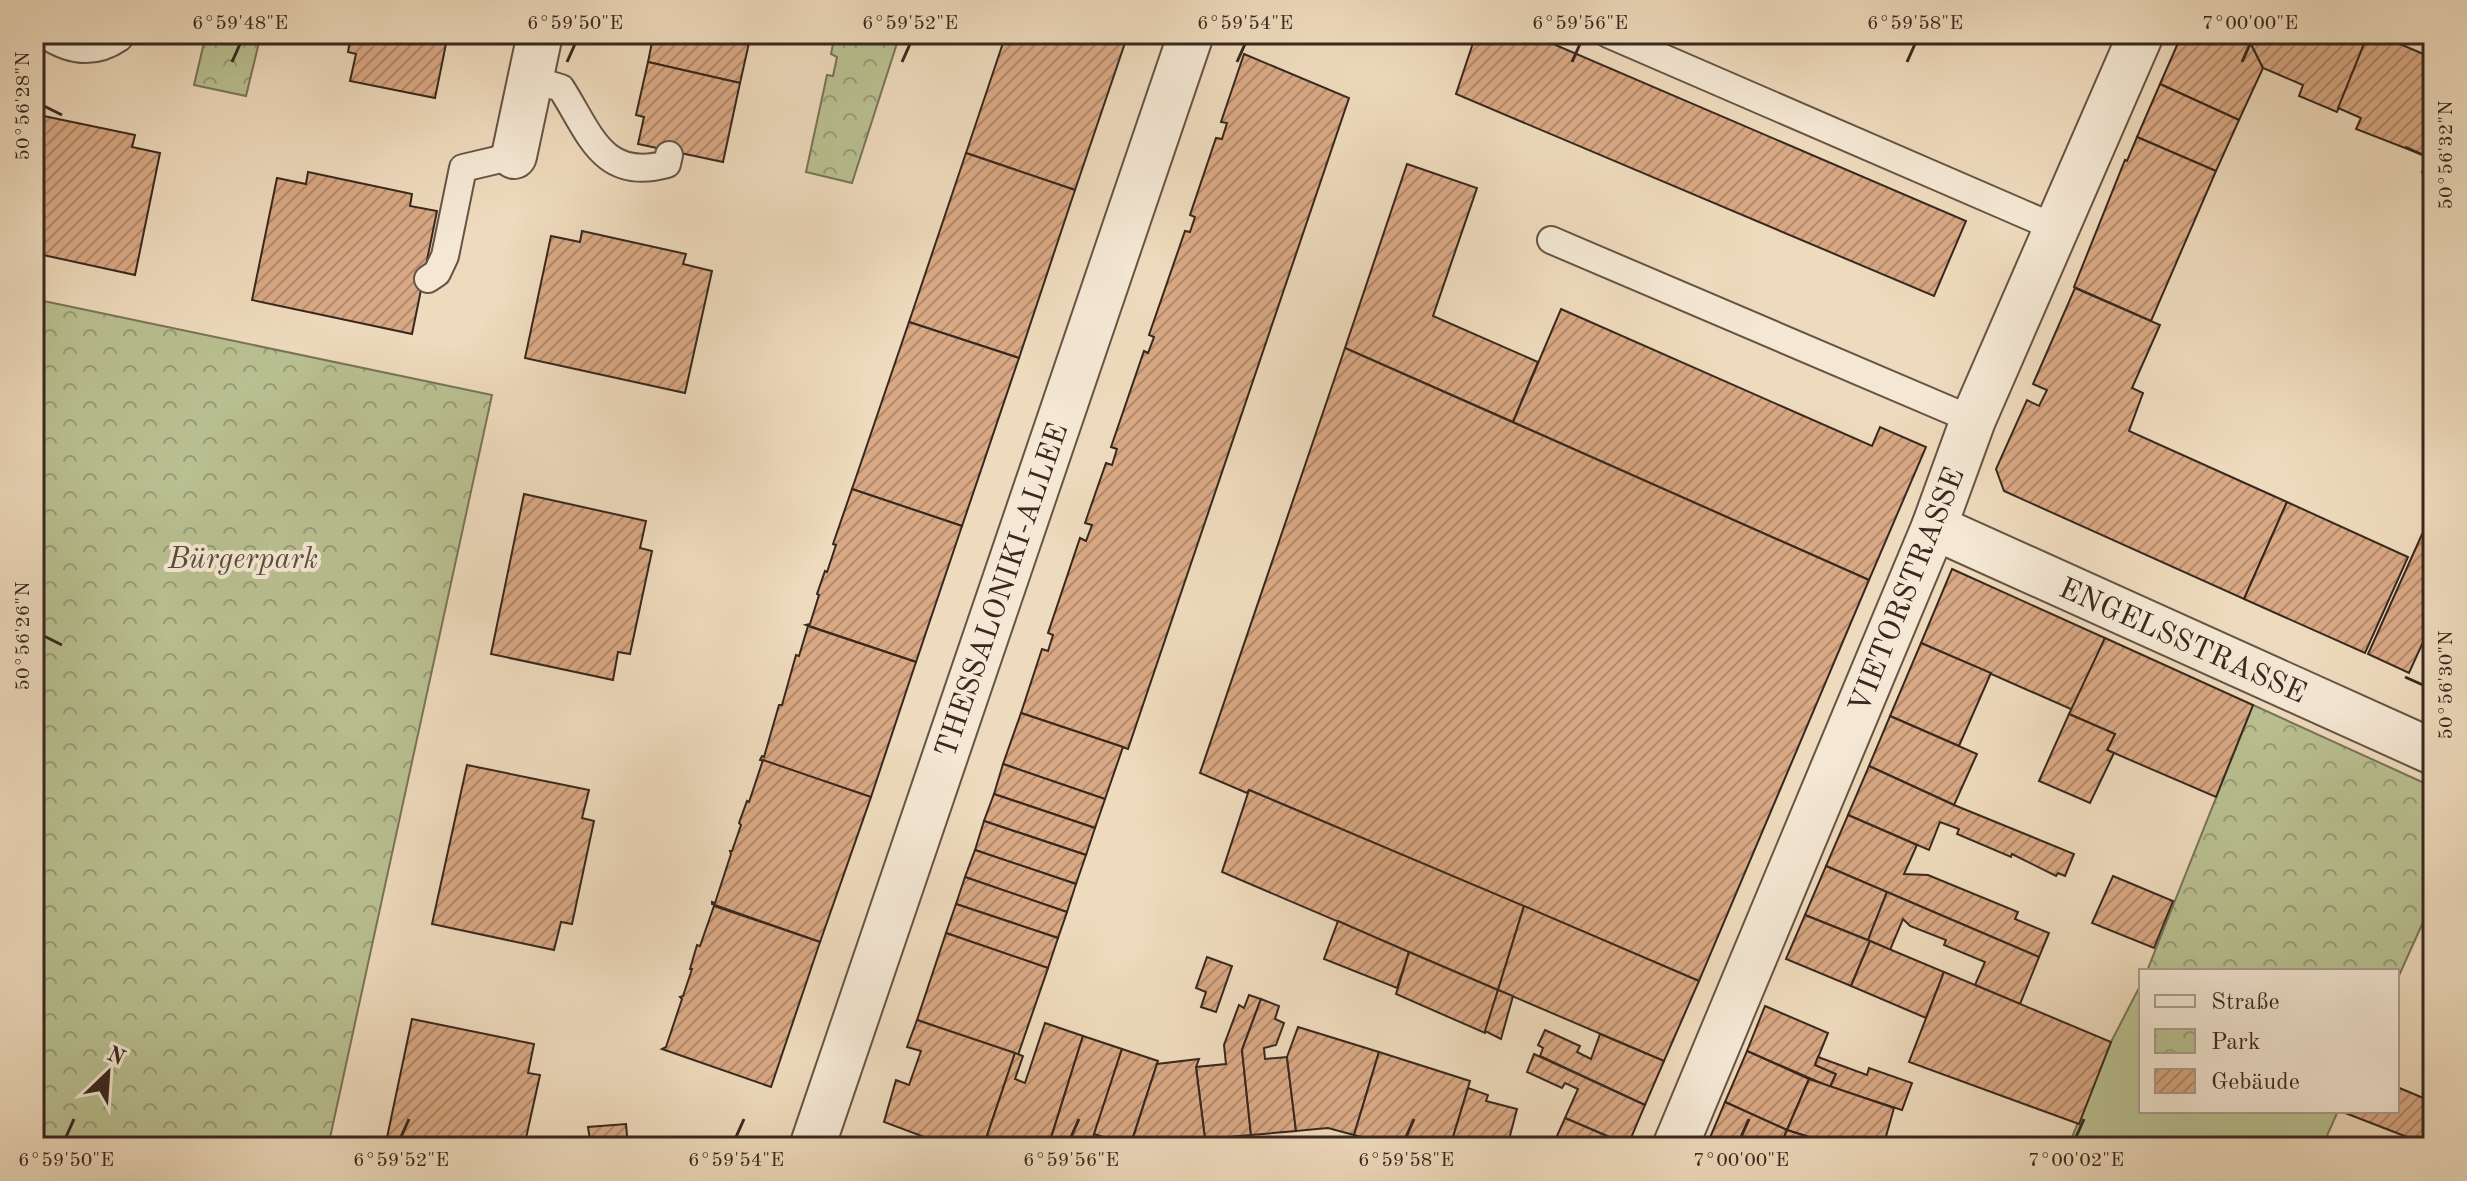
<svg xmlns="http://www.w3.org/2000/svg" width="2467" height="1181" font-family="'Old Standard TT',serif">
<defs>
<pattern id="park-crowns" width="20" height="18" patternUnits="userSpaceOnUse" patternTransform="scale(2)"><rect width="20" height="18" fill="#b9c091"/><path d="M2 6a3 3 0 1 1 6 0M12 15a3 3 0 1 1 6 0" fill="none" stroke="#979c76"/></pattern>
<pattern id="building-hatch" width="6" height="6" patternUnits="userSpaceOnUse" patternTransform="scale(2)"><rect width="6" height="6" fill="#d9a884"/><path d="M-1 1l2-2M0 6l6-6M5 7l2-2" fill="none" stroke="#b1896b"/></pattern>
</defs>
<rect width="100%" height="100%" fill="#eedabc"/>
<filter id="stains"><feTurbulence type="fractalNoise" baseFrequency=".0025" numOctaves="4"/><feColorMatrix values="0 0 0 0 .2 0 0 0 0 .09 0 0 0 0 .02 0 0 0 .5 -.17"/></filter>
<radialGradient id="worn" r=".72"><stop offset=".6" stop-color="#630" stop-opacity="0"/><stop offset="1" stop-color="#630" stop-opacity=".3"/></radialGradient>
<g fill="url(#park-crowns)" stroke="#787458" stroke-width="2">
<polygon points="206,34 261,34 246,96 194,85"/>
<polygon points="835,34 900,34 852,183 806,172 827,75 833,76 837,57 831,54"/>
<polygon points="34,299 492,395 328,1147 34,1147"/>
<polygon points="2253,705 2433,787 2433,900 2397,980 2397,971 2147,971"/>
</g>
<polygon fill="#b9c091" stroke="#787458" stroke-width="2" points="2141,984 2141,1111 2338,1111 2322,1147 2068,1147 2111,1042"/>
<g fill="url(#building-hatch)" stroke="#38281f" stroke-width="2">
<polygon points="133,34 163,34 162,40"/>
<polygon points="351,34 448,34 435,98 350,81 356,54 348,52"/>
<polygon points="658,34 751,34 740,83 648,62 653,37 657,38"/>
<polygon points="1006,34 1128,34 1075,190 966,153"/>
<polygon points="1476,34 1530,34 1966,221 1934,296 1456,94"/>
<polygon points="2182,34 2246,34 2263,68 2239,120 2160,84"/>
<polygon points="2246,34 2368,34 2337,112 2299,96 2303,85 2263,68"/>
<polygon points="2368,34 2376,34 2433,58 2433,144 2428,157 2356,129 2361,118 2338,108"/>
<polygon points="1244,54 1349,98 1128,749 1021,713 1042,649 1048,651 1053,635 1048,633 1080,538 1086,541 1092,525 1085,523 1106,463 1112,465 1117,449 1111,447 1144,351 1148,353 1154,337 1149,335 1185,231 1190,232 1195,217 1190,215 1216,138 1222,139 1227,123 1221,122"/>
<polygon points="648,62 740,83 723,162 638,144 644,117 636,115"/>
<polygon points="2160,84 2239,120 2216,171 2137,137"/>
<polygon points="34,114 135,135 132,147 160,153 135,275 34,253"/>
<polygon points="2137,137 2216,171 2151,321 2074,287 2125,160 2127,161"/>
<polygon points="2433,144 2433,176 2422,172"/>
<polygon points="966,153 1075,190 1019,358 909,322"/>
<polygon points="1407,164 1477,188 1433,316 1538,362 1513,422 1345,348"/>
<polygon points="308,172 412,194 410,206 437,211 412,334 252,300 277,178 306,184"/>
<polygon points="582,231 686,254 683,264 712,271 685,393 525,358 551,236 580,242"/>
<polygon points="2075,288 2160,325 2132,388 2143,393 2129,431 2287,502 2244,599 2004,491 1996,469 2027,400 2039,406 2047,390 2033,384"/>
<polygon points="1561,309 1872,446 1880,427 1926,447 1869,580 1513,422"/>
<polygon points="909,322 1019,358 962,526 852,489"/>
<polygon points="1345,348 1869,580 1699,981 1249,790 1247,793 1200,773"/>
<polygon points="852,489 962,526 916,662 806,625 810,624 819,595 817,594 825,571 827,572 836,545 833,544"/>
<polygon points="524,494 646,521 640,548 652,551 630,654 618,652 613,680 491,654"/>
<polygon points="2287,502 2408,557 2365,653 2244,599"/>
<polygon points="2433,510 2433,620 2409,673 2368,654"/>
<polygon points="1952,569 2105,638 2073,710 1921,643"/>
<polygon points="808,626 916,662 871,797 760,760 762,756 764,757 779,705 782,705 796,655 799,656"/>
<polygon points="2105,638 2253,705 2216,797 2107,750 2115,734 2069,714"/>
<polygon points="1921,643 1991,673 1959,746 1890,716"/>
<polygon points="1021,713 1123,747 1105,799 1003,764"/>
<polygon points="2069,714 2115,734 2107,750 2114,753 2090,803 2039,781"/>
<polygon points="1890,716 1977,754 1954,805 1869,766"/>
<polygon points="763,760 871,797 820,942 712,904 712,902 715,903 731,854 730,851 732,851 741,825 739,823 747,801 749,802"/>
<polygon points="1003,764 1105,799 1095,828 994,794"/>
<polygon points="467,765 589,790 582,818 594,821 572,924 561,922 554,950 432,924"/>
<polygon points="1869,766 1954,805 2074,854 2065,876 2058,873 2056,876 2012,854 2011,857 1957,834 1959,829 1940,822 1929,850 1848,815"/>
<polygon points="1249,790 1524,906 1498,990 1222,872"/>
<polygon points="994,794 1095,828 1086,855 984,821"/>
<polygon points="1848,815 1917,845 1904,874 1928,875 2018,912 2015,919 2049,933 2039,957 1826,866"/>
<polygon points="984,821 1086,855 1076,884 975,850"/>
<polygon points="975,850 1076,884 1067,912 965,877"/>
<polygon points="1826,866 1887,892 1868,940 1805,915"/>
<polygon points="2113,876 2173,901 2154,948 2092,923"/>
<polygon points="965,877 1067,912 1058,938 956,904"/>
<polygon points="1887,892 2039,957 2020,1004 1975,985 1985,962 1944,945 1946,940 1910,926 1903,919 1890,950 1868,940"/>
<polygon points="956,904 1058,938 1048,968 946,933"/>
<polygon points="714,906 820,942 771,1087 662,1049 666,1047 682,999 680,997 683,996 692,969 690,969 697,945 700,946"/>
<polygon points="1524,906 1699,981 1664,1061 1498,990"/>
<polygon points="1805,915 1870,941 1851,986 1786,959"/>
<polygon points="1338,921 1409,952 1397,988 1324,959"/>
<polygon points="946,933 1048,968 1018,1055 917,1020"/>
<polygon points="1870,941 1944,972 1926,1018 1851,986"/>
<polygon points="1409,952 1498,990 1485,1033 1396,994"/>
<polygon points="1207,957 1232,966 1216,1012 1201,1007 1206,992 1196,988"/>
<polygon points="1944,972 2111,1042 2079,1124 1909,1062"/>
<polygon points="1498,990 1513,996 1501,1039 1485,1031"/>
<polygon points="1249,995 1261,999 1242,1050 1251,1135 1205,1139 1196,1067 1226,1064 1224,1045 1239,1005 1244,1008"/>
<polygon points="1261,999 1279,1006 1275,1019 1284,1023 1276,1045 1264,1048 1265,1059 1287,1057 1296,1131 1251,1135 1242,1050"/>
<polygon points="1765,1006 1828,1033 1815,1065 1836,1074 1830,1087 1747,1051"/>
<polygon points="412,1019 534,1044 528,1073 540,1075 524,1147 385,1147"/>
<polygon points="917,1020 1015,1053 983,1147 951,1147 884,1122 896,1080 909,1085 921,1051 907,1047"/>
<polygon points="1045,1023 1083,1036 1048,1147 1020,1147 987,1136 1015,1053 1023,1056 1015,1079 1025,1083"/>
<polygon points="1298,1027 1379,1052 1354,1135 1328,1128 1296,1131 1287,1057"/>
<polygon points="1545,1030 1580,1046 1577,1052 1591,1059 1600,1034 1664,1061 1645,1105 1540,1056 1543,1048 1538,1045"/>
<polygon points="1083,1036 1122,1049 1090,1147 1076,1147 1051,1138"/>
<polygon points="1122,1049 1158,1061 1130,1146 1094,1134"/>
<polygon points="1747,1051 1809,1079 1787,1130 1725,1102"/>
<polygon points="1379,1052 1470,1081 1450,1147 1398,1147 1354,1135"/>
<polygon points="1534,1054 1645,1105 1628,1145 1565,1118 1578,1089 1565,1083 1562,1088 1527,1072"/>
<polygon points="1818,1057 1867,1075 1869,1068 1912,1083 1902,1110 1830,1087 1836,1074 1815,1065"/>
<polygon points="1199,1059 1196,1067 1205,1139 1130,1147 1157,1064"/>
<polygon points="1809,1079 1894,1108 1883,1147 1840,1147 1787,1130"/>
<polygon points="2397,1087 2433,1102 2433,1147 2340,1111 2397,1111"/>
<polygon points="1468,1088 1488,1095 1486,1101 1517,1109 1507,1147 1450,1147"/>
<polygon points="1725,1102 1787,1130 1780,1147 1706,1147"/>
<polygon points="1565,1118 1628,1145 1627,1147 1552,1147"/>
<polygon points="626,1124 628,1147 591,1147 588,1127"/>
<polygon points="1787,1130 1840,1147 1780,1147"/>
</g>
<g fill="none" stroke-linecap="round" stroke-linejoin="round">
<g stroke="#665446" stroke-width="30">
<g id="lane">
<path d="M44,34C69,51 94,55 119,38"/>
<polyline points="1608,34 2056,228"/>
<path d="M531,79L561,88C590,133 602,182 667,164L669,155"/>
<polyline points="1551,240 1973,420"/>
<polyline points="428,279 437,273 445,256 463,168 514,156"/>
</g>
</g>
<g stroke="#665446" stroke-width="48">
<g id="street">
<polyline points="514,156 540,34"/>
<polyline points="1934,527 2433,752"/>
<polyline points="812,1147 1191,34"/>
<polyline points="1675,1147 1934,527 1973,420 2141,34"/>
</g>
</g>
<use href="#lane" stroke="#f4e7d3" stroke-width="26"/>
<use href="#street" stroke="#f4e7d3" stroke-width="44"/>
</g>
<path fill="none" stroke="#38281f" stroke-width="3" d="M232,62L240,44M567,62L575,44M902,62L910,44M1237,62L1245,44M1572,62L1580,44M1907,62L1915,44M2242,62L2250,44M44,106L62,115M2405,147L2423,155M44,636L62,645M2405,677L2423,685M66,1137L74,1119M401,1137L409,1119M736,1137L744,1119M1071,1137L1079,1119M1406,1137L1414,1119M1741,1137L1749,1119M2076,1137L2084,1119"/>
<g text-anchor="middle" stroke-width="8" stroke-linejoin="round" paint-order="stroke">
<g font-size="30" font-style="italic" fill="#584e3c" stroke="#f4e7d3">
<text x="243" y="568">Bürgerpark</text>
</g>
<g font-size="30" fill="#38281f" stroke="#f4e7d3">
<text transform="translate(1001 590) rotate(-71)" y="10">THESSALONIKI-ALLEE</text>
<text transform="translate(1906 590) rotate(-68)" y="10">VIETORSTRASSE</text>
<text transform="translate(2183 640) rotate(24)" y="10">ENGELSSTRASSE</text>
</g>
</g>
<rect width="2467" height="1181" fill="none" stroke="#eedabc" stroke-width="88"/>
<rect x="2139" y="969" width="260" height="144" fill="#f4e7d3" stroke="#a99b8b" stroke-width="2"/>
<rect x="2155" y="995" width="40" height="12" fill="#f4e7d3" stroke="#a99b8b" stroke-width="2"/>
<text x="2211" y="1009" font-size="24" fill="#38281f">Straße</text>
<rect x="2155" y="1029" width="40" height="24" fill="url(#park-crowns)" stroke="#a99b8b" stroke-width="2"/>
<text x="2211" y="1049" font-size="24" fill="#38281f">Park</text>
<rect x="2155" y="1069" width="40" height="24" fill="url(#building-hatch)" stroke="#a99b8b" stroke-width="2"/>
<text x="2211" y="1089" font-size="24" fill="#38281f">Gebäude</text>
<g transform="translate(108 1073) rotate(25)" stroke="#f4e7d3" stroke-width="6" paint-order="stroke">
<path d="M0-6L14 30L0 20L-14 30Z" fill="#38281f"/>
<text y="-12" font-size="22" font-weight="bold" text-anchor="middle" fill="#38281f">N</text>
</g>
<rect x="44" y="44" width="2379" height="1093" fill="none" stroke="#38281f" stroke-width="3"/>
<g font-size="20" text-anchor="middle" fill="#38281f">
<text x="240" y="29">6°59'48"E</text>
<text x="575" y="29">6°59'50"E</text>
<text x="910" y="29">6°59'52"E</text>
<text x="1245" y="29">6°59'54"E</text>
<text x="1580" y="29">6°59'56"E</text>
<text x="1915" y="29">6°59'58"E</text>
<text x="2250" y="29">7°00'00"E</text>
<text transform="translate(22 106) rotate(-90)" y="7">50°56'28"N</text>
<text transform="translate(2445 155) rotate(-90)" y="7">50°56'32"N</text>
<text transform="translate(22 636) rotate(-90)" y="7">50°56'26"N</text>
<text transform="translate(2445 685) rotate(-90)" y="7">50°56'30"N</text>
<text x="66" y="1166">6°59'50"E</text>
<text x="401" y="1166">6°59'52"E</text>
<text x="736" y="1166">6°59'54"E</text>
<text x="1071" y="1166">6°59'56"E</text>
<text x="1406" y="1166">6°59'58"E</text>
<text x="1741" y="1166">7°00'00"E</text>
<text x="2076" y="1166">7°00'02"E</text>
</g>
<rect width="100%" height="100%" filter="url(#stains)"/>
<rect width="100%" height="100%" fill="url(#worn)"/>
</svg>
